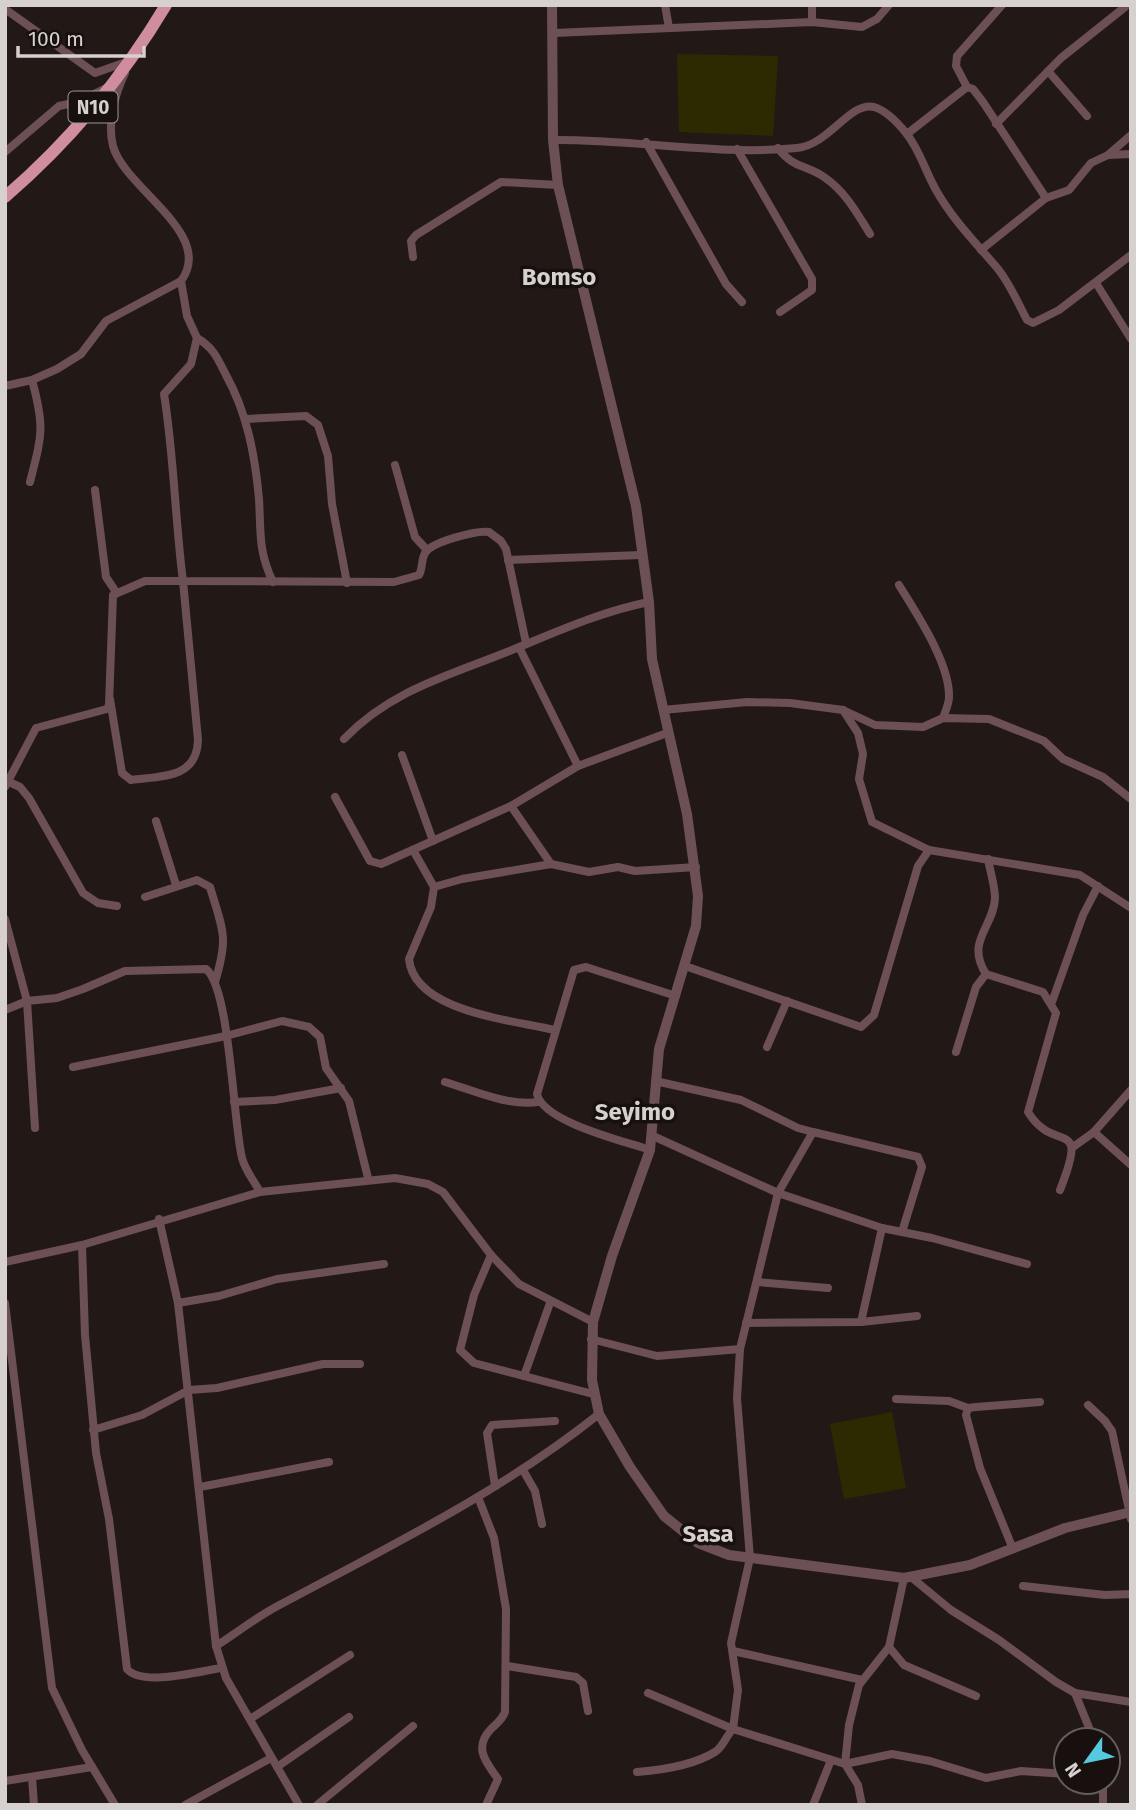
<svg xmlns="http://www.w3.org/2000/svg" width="1136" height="1810" font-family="'Fira Sans',sans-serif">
<rect width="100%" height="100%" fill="#221917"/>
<g fill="#2c2a00">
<polygon points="677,54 778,56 773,136 679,132"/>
<polygon points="892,1412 906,1488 844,1499 830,1424"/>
</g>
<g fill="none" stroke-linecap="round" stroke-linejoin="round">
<g stroke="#6d5056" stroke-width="8">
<polyline points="665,5 669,28"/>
<polyline points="812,5 812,22"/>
<polyline points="5,9 95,73 129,61"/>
<polyline points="554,33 812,22 862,27 877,19 889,5"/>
<polyline points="1048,71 1087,116"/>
<polyline points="967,87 956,66 957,56 1002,5"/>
<polyline points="996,124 1061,58 1125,7"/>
<polyline points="907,134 967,87 973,89 983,102 1046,198 1069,190 1091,163 1108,155 1131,154"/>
<path d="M553,140C632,139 721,156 797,148C829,145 850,101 874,107C887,111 898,123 906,133C920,150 925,171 936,190C952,219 977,244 998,269C1010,284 1018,303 1027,320L1033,323L1059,310L1131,255"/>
<polyline points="646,142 726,284 742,302"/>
<path d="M778,148C794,169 805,164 824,177C845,191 857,213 870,234"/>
<polyline points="737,149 812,279 812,290 780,312"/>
<polyline points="5,152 59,106 78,102 106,88"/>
<polyline points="1108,155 1131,135"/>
<polyline points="981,250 1046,198"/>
<polyline points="413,257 411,241 416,235 501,182 558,185"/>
<path d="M181,281L187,316L197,338L191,364L164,394C174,456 175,519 183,581L394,582L419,575C423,568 421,560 425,553C431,542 477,530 489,532L501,541L506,549L526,643"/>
<polyline points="1096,283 1131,339"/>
<path d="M197,338C213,347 218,359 226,375C247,413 255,455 259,499C261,532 258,551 273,582"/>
<path d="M5,386L32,380L57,369L81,354L106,321L181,281C216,234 124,188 113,146C107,123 115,94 125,73"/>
<polyline points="246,419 306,416 318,425 328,456 332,504 347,583"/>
<polyline points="395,465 415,537 427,550"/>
<path d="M30,482C42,435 45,428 32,380"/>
<polyline points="95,490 106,577 116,592"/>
<polyline points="508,560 641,555"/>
<path d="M899,585C916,613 950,663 949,697C949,704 945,712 943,718"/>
<polyline points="519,647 578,766"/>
<polyline points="663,710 747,702 790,703 843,710 875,725 923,727 943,718 989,719 1044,741 1063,759 1103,777 1131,799"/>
<polyline points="843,710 858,733 863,754 859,779 872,822 929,850 1080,875 1131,908"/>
<path d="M344,739C390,691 447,676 507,652C554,633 599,612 649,602"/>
<polyline points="402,755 433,841"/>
<polyline points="9,782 20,787 29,798 83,893 98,903 117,906"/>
<path d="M5,787L36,728L107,709L109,705L113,595L145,581H183L198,740C197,779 161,776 131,780L122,773L110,699"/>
<polyline points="335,797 370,861 381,864 511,806 578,766 667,733"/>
<polyline points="511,806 551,864"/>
<polyline points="156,821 176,885"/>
<path d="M413,850L434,887L431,907L409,959C414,1012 513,1020 554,1030"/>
<path d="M988,859C990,871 995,886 995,898C994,927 965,941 986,974L1043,992L1056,1013L1028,1112C1055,1156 1090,1114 1060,1190"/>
<polyline points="434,887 462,879 551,864 589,872 618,867 635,871 696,867"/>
<path d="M145,897L197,880L210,887C223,931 229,936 215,982"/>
<polyline points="5,919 27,1001 35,1128"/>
<polyline points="685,966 861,1027 874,1015 918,866 929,850"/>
<polyline points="1052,1002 1083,915 1098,886"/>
<path d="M5,1010L27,1001L57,998L83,989L125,971L206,969C230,988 233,1121 242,1158C245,1170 254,1181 260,1192"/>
<polyline points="767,1047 787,1001"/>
<polyline points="956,1052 976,987 986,974"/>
<polyline points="73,1067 226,1036 282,1021 309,1027 320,1037 326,1068 349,1101 368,1178"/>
<path d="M445,1082C476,1091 506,1106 538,1102"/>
<polyline points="234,1102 275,1100 341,1088"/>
<polyline points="813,1132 918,1157 922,1167 902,1232"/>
<polyline points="1094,1132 1131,1165"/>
<polyline points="653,1136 778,1193 882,1228 932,1238 1027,1264"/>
<polyline points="1073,1147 1094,1132 1131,1090"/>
<path d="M650,1150C624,1141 543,1122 537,1094L574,970L586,967L676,996"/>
<polyline points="159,1219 178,1303 219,1296 277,1279 384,1264"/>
<path d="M82,1245L85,1335L96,1453L109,1519L127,1669C142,1687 200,1671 221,1668"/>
<polyline points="491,1255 474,1295 460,1350 474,1363 593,1394"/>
<polyline points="5,1262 82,1245 260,1192 395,1178 428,1184 443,1192 491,1255 519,1284 593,1322"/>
<polyline points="757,1282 828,1288"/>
<polyline points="5,1303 52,1688 82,1750 115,1805"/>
<polyline points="178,1303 216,1646 226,1678 299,1805"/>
<polyline points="861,1322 917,1316"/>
<polyline points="746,1323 861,1322 882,1228"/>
<polyline points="591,1339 657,1356 740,1349"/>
<polyline points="524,1376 550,1303"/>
<polyline points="896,1399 949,1401 968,1408"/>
<polyline points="1088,1405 1105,1421 1112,1431 1131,1519"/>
<polyline points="93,1430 142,1415 189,1390 217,1388 323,1364 360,1364"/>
<polyline points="523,1470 535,1491 542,1524"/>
<polyline points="495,1486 487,1433 492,1425 555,1421"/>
<polyline points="200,1487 329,1462"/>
<path d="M478,1497L494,1538L506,1609L505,1712C502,1720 497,1723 491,1729C473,1748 486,1762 498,1779L486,1805"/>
<polyline points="1013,1549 980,1468 966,1415 968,1408 976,1407 1040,1402"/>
<polyline points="911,1577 951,1610 999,1640 1056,1682 1075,1693 1131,1702"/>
<polyline points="1023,1586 1105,1595 1131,1594"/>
<path d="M216,1646C235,1634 254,1619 274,1608C386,1548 500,1493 599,1414"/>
<polyline points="889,1647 904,1665 976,1696"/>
<polyline points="733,1651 862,1680"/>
<polyline points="507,1666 576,1677 583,1683 588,1711"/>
<polyline points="648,1693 733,1729 738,1690 731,1643 750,1558 737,1398 740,1349 778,1193 813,1132 798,1128 741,1100 655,1081"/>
<polyline points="1075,1693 1094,1740"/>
<polyline points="250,1719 350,1655"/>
<polyline points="277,1767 349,1717"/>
<path d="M637,1772C662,1770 694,1765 715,1752C723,1747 726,1736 733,1729L845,1764L892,1754L930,1761L986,1778L1021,1771L1066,1774"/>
<polyline points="32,1777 34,1805"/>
<polyline points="5,1781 92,1767"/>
<polyline points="1103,1782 1103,1805"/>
<polyline points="185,1805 271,1758"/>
<polyline points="317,1805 413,1726"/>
<polyline points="813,1805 831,1760"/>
<polyline points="862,1805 858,1785 845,1764 849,1725 859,1685 889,1647 904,1578"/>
</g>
<polyline stroke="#6d5056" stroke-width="10" points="552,5 553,140 558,185 636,506 649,602 652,659 687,814 698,896 696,926 659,1049 650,1150 612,1256 593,1322 592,1380 599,1414 630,1467 664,1516 698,1543 729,1555 904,1578 970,1565 1065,1528 1131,1512"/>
<path stroke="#d08d9e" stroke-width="12" d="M5,197C69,142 123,77 166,5"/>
</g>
<g text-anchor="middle" stroke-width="7" stroke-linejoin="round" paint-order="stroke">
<rect fill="#18100e" stroke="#9d9694" stroke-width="2" x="68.5" y="91.5" width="49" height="31" rx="5"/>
<g font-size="19" font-weight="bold" fill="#d6d0ce">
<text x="93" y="114">N10</text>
</g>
<g font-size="24" font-weight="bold" fill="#d6d0ce" stroke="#18100e">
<text x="559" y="285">Bomso</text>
<text x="635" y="1120">Seyimo</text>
<text x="708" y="1542">Sasa</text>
</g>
</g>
<rect width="1136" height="1810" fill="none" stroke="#d6d0ce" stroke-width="14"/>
<g transform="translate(1087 1761) rotate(237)"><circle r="33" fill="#18100e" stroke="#645d5b" stroke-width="2"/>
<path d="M0-5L12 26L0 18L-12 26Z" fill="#55cadf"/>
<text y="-10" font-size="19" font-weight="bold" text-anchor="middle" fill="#d6d0ce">N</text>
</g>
<path d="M18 46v10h126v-10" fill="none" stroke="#d6d0ce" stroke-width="3.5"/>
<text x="28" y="46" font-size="21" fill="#d6d0ce" stroke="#18100e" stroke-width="5" paint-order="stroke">100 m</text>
</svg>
